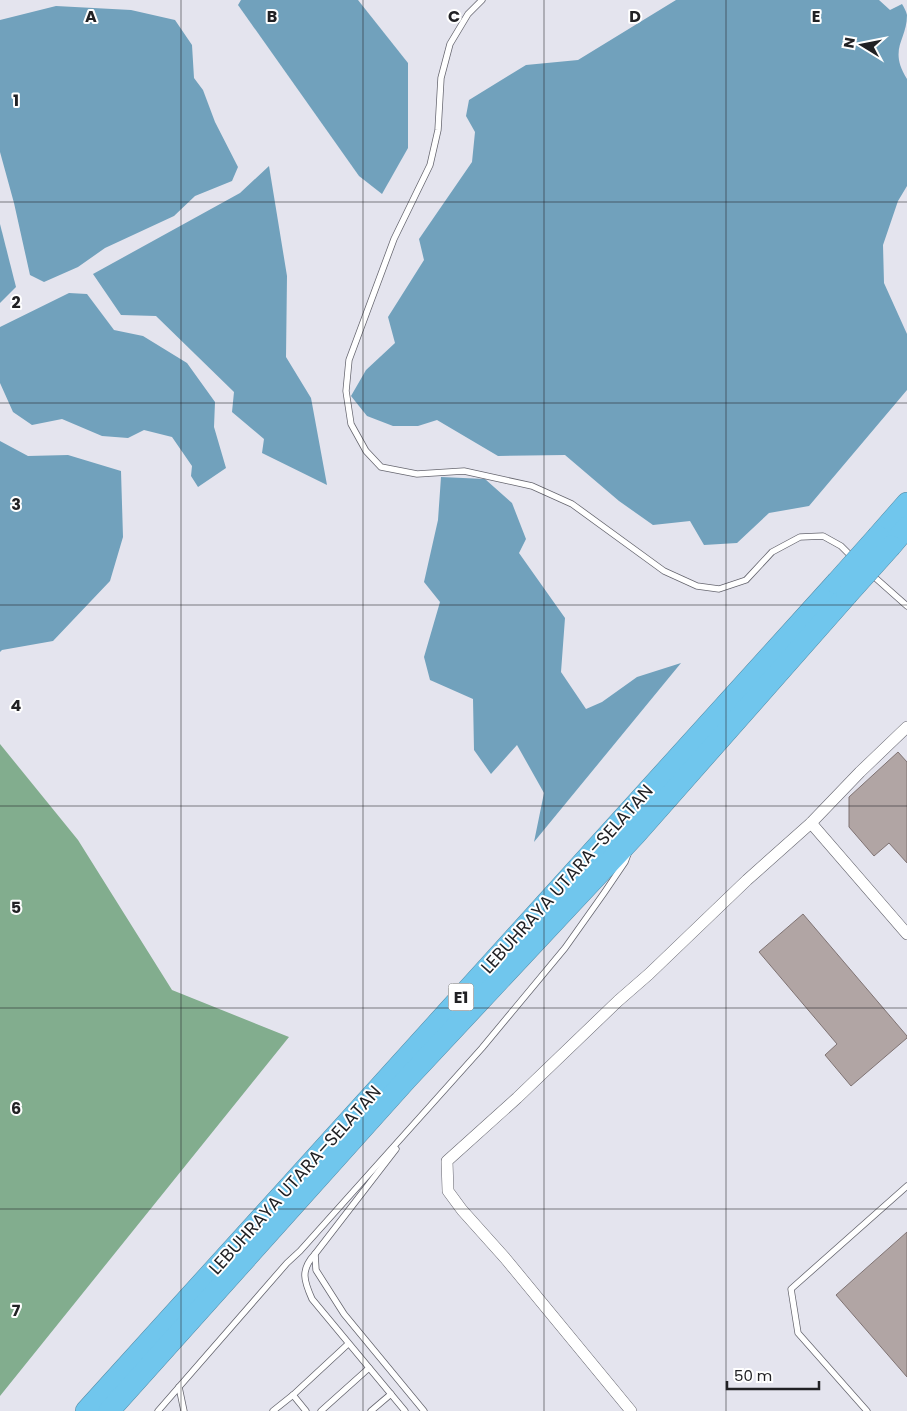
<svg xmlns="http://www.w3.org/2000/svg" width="907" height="1411" font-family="Poppins,sans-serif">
<rect width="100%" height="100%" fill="#e4e4ee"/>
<polygon fill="#82ad8e" points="0,744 78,840 172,990 289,1037 0,1396"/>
<g fill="#71a1bc">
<polygon points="241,0 358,0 408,63 408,148 382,194 359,176 238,5"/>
<path d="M676,0H879L890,10L902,4C904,7 906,11 907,15C907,41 888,48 907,79V186L898,201L883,245L884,283L907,334V390L809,506L769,513L737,543L704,545L690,521L653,525L619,501L565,455L498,456L437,420L418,426H393L367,416L351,396L366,370L395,343L388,317L424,260L419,239L472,162L475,132L466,116L469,100L526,65L578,60Z"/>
<polygon points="56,6 131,10 175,20 192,45 194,78 203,90 215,122 238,167 232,181 195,196 174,216 105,248 78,267 44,282 30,275 14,203 0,152 0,20"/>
<polygon points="269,166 287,276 286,357 311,398 327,485 262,453 264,439 232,412 234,392 156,316 121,315 93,274 240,193"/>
<polygon points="0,224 16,287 0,303"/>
<polygon points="69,293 87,294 114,330 143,336 187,363 215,402 214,427 226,468 198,487 191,476 192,466 172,437 144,430 128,438 102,436 62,419 32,425 13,412 0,383 0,327"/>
<polygon points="0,441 28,456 68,455 121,471 123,537 110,581 53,641 2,650 0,652"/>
<polygon points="441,477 485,479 512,503 526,539 519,553 565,618 561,672 586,709 602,702 637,677 681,663 534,842 544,793 517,745 491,774 474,750 473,699 430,680 424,657 440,602 424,582 438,520"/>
</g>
<g fill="#b1a5a4" stroke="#7f7373">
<polygon points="898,752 907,762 907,863 889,843 874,856 849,827 849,797"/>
<polygon points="803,914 907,1036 907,1038 851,1086 825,1055 837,1044 759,952"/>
<polygon points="907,1232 907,1377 836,1295"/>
</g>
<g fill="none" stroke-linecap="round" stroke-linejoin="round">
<g stroke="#66666f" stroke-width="7">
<g id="service">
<polyline points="482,0 468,14 450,44 441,78 438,130 430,165 394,239 349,360 346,391 351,424 366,451 381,467 417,474 464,471 532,486 572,504 664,571 697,586 719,589 746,580 772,552 800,537 823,536 841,546 853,558"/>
<polyline points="871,574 907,606"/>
<polyline points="396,1149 315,1254 316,1270 344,1314 424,1411"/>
<path d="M315,1254C300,1270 304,1281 312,1299L405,1411"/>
<polyline points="179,1387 184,1411"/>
<polyline points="293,1395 306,1411"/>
<polyline points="158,1411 287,1263 300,1251 482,1048 565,948 604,893 625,862 628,854"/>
<polyline points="273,1411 293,1395 348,1344"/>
<polyline points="321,1411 369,1368"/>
<polyline points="371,1411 391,1394"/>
<polyline points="867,1411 798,1333 791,1289 907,1186"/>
</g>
</g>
<g stroke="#66666f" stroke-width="12">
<g id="minor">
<polyline points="811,823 907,934"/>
<polyline points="631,1411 505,1258 462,1210 448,1191 447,1161 517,1098 618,1001 649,974 747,880 811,823 860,772 907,727"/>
</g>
</g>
<g stroke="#548ca7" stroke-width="22">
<g id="motorway">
<polyline points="878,536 907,503"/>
<polyline points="891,546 907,527"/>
<polyline points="86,1411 836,583"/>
<polyline points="109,1411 406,1080 636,834 847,595"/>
</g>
</g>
<use href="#service" stroke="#fff" stroke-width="5.5"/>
<use href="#minor" stroke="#fff" stroke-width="11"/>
<use href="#motorway" stroke="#70c6ed" stroke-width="21"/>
<g stroke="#548ca7" stroke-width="22" stroke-linecap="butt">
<g id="motorway-bridge">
<polyline points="836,583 878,536"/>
<polyline points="847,595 891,546"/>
</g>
</g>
<use href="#motorway-bridge" stroke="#70c6ed" stroke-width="21"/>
</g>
<path fill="none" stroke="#212124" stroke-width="1" stroke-opacity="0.55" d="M181,0V1411M363,0V1411M544,0V1411M726,0V1411M0,202H907M0,403H907M0,605H907M0,806H907M0,1008H907M0,1209H907"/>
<g text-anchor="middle" stroke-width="4" stroke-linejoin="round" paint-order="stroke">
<rect fill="#fff" stroke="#646466" stroke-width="1" x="448.5" y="983.5" width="25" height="27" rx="4"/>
<g font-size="16" font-weight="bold" fill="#212124">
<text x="461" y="1003">E1</text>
</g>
<g font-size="18" fill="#212124" stroke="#fff">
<text transform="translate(567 879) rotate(-48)" y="6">LEBUHRAYA UTARA–SELATAN</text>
<text transform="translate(295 1180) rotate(-48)" y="6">LEBUHRAYA UTARA–SELATAN</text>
</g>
</g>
<g font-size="16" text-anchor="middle" font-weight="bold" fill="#212124" stroke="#fff" stroke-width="4" stroke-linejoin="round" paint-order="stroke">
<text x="91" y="22">A</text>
<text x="272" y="22">B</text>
<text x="454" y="22">C</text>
<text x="635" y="22">D</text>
<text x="816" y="22">E</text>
<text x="16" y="106">1</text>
<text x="16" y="308">2</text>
<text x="16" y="510">3</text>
<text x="16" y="711">4</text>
<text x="16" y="913">5</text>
<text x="16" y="1114">6</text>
<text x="16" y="1316">7</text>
</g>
<g transform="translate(862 45) rotate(280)" stroke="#ffffff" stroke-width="4" paint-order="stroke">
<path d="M0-4L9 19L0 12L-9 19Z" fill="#212124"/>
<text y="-8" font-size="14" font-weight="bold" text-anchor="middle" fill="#212124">N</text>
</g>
<path d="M727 1381v8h92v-8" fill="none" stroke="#212124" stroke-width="2.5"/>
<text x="734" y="1381" font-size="15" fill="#212124" stroke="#ffffff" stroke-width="4" paint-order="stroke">50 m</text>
</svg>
